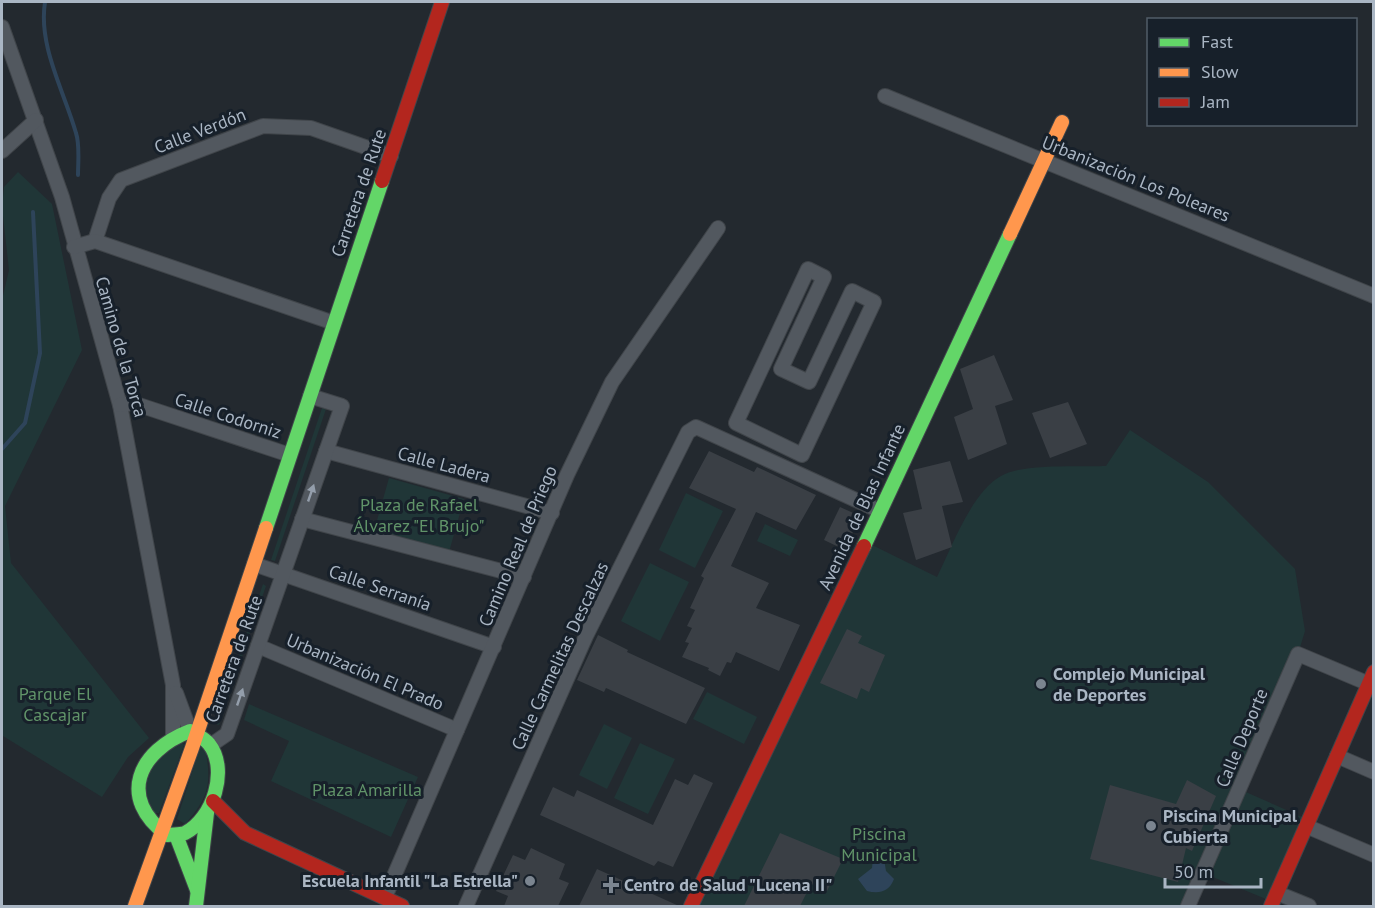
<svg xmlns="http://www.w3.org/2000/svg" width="1375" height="908" font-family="'PT Sans',sans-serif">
<rect width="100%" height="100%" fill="#23292f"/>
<g fill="#203637">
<polygon points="18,172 52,204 82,350 5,506 11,563 149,738 128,757 102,797 3,736 2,738 2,300 9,270 2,207 4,187"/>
<polygon points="322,408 326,409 275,561 271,560"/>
<path d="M1130,430L1208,482L1295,569L1305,631L1298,654L1239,789L1309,820L1273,902L1203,873L1188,906H691L866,542L937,577C952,547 971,493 1001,476C1023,463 1079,467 1106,466Z"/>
<polygon points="389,478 464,499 449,552 374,531"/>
<polygon points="686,493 723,511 695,568 659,550"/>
<polygon points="765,524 798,540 790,556 757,541"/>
<polygon points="650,563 689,582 660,641 621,621"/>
<polygon points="263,584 266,586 219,725 216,724"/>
<polygon points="707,692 757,717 744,744 693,719"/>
<polygon points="249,704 418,777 391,837 271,781 289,741 244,720"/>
<polygon points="604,724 632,738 607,789 579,775"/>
<path d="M181,741L184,745L159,813H155C131,781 156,760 181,741Z"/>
<polygon points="640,743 675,759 648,814 614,798"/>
<path d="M205,747C212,784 209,797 185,824L177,819L200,748Z"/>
</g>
<path fill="#2e445a" d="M876,855L884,859L886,871L894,879C889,892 879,894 867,891L858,879L872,868L873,858Z"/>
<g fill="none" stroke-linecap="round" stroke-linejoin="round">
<g stroke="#2e445a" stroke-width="4">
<path d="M45,2C38,46 64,91 76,133C80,145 78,162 78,175"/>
<polyline points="2,449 25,423 40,353 33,212"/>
</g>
</g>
<g fill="#3a3f45">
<polygon points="994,355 1013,400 995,406 1007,444 968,460 954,417 973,409 960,369"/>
<polygon points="1068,402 1087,444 1050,458 1032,413"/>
<polygon points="709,451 754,472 757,467 816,495 796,530 756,512 731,566 769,583 756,608 800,625 779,671 736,652 731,663 727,662 720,676 708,670 709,668 682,657 689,643 685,642 692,628 687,626 695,610 690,608 704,578 701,576 736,509 689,488"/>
<polygon points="950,461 963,502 942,506 952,547 916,560 903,513 922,509 913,470"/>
<polygon points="840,507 860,516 845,550 824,540"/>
<polygon points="847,629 862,636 858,643 885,655 869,692 861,688 857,699 820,683"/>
<polygon points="598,635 628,650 627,652 705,688 686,724 606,688 604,692 577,680"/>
<polygon points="694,774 713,783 673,867 658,861 654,866 540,815 553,787 574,797 577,790 653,825 675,779 688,785"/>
<polygon points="1187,780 1216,796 1192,851 1186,848 1178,882 1090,859 1110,785 1176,804"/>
<polygon points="780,833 843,859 827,891 811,884 800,906 744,906"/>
<polygon points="531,848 565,864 559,879 569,883 558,906 504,906 508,896 496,891 513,855 525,860"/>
<polygon points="597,869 679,906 579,906"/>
</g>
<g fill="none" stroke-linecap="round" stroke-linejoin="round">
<g stroke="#40454a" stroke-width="16">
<g id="street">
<polyline points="2,27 62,197 120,405 173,685 173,737"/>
<polyline points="885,96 1374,296"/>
<polyline points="2,151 36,120"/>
<polyline points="95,241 109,198 121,180 263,126 311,128 391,156"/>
<polyline points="74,247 95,241 334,323"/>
<polygon points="808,269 824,277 781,369 809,382 852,291 874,302 802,455 736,423"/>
<polyline points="120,405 133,403 290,455"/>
<polyline points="326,451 552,513"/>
<polyline points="302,519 524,577"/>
<polyline points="254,564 494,647"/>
<polyline points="258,646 457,730"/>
<polyline points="176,693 190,731"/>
<polyline points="211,745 227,734 342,406 310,396"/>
<polyline points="1337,756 1374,772"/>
<polyline points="1306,826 1374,855"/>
<polyline points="1277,893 1309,906"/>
<polyline points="385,897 567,475 612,382 718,228"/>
<polyline points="466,906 586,636 688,432 696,427 880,511"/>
<polyline points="1188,906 1298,654 1374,686"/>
</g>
</g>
<g stroke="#40454a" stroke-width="16">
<g id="fast">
<polyline points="266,528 382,181"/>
<polyline points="864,546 1010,234"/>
<path d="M190,731C196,735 205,738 209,744C229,769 213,819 185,833C180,835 173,834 167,835C117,798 138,751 190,731Z"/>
<polyline points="176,835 197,890"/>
<polyline points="196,906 207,813"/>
</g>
</g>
<g stroke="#40454a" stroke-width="16">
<g id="slow">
<polyline points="1010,234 1062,122"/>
<polyline points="135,906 192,748 266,528"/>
</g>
</g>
<g stroke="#40454a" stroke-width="16">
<g id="jam">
<polyline points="382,181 442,2"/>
<polyline points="213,801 245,833 402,906"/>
<polyline points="691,906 864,546"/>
<polyline points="1271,906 1374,672"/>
</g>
</g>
<use href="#street" stroke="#52585f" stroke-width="14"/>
<use href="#fast" stroke="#63d668" stroke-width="14"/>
<use href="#slow" stroke="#ff974d" stroke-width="14"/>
<use href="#jam" stroke="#b3261e" stroke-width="14"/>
</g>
<defs><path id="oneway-solid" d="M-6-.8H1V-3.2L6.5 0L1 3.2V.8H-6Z" transform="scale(1.5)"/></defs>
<g fill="#949eab">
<use href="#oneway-solid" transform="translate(311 493) rotate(-71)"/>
<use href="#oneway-solid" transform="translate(240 697) rotate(-71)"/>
</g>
<g fill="#7b8590" stroke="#17202a" stroke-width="2">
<circle cx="1041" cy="684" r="6"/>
<circle cx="1151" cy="826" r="6"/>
<circle cx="530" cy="881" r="6"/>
<path d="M608 876h6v6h6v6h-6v6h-6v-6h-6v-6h6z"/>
</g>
<g text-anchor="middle" stroke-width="6" stroke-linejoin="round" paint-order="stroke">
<g font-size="18" fill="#aab6c4" stroke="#17202a">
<text transform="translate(200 131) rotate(-21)" y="6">Calle Verdón</text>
<text transform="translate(1136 179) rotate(22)" y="6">Urbanización Los Poleares</text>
<text transform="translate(359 193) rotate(-71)" y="6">Carretera de Rute</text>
<text transform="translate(121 347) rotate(74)" y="6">Camino de la Torca</text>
<text transform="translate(228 416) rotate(18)" y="6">Calle Codorniz</text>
<text transform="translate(444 465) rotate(15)" y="6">Calle Ladera</text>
<text transform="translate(862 507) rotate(-65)" y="6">Avenida de Blas Infante</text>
<text transform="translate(518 546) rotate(-67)" y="6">Camino Real de Priego</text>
<text transform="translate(380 588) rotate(19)" y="6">Calle Serranía</text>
<text transform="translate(560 656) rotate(-65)" y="6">Calle Carmelitas Descalzas</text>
<text transform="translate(234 659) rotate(-70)" y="6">Carretera de Rute</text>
<text transform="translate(365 672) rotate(23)" y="6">Urbanización El Prado</text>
<text transform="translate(1242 738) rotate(-67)" y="6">Calle Deporte</text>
</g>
<g font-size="18" fill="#619469" stroke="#17202a">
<text x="419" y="511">Plaza de Rafael<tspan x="419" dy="21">Álvarez "El Brujo"</tspan></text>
<text x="55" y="700">Parque El<tspan x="55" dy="21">Cascajar</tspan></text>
<text x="367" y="796">Plaza Amarilla</text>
<text x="879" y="840">Piscina<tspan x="879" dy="21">Municipal</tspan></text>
</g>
<g font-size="18" font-weight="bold" fill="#aab6c4" stroke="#17202a" text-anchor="start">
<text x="1053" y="680">Complejo Municipal<tspan x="1053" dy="21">de Deportes</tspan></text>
<text x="1163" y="822">Piscina Municipal<tspan x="1163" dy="21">Cubierta</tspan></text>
<text x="518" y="887" text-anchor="end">Escuela Infantil "La Estrella"</text>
<text x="624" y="891">Centro de Salud "Lucena II"</text>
</g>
</g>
<rect width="1375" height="908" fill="none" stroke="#aab6c4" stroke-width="6"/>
<rect x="1147" y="18" width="210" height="108" fill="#17202a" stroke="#525c68" stroke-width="1.5"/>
<rect x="1159" y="38" width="30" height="9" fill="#63d668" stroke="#525c68" stroke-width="1.5"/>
<text x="1201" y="48" font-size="18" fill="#aab6c4">Fast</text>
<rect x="1159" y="68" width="30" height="9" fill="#ff974d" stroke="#525c68" stroke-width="1.5"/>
<text x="1201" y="78" font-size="18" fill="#aab6c4">Slow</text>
<rect x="1159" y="98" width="30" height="9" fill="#b3261e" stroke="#525c68" stroke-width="1.5"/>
<text x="1201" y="108" font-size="18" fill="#aab6c4">Jam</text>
<path d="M1165 878v9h96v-9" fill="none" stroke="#aab6c4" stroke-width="3"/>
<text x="1174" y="878" font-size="18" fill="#aab6c4" stroke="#17202a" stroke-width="4.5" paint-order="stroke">50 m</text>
</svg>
